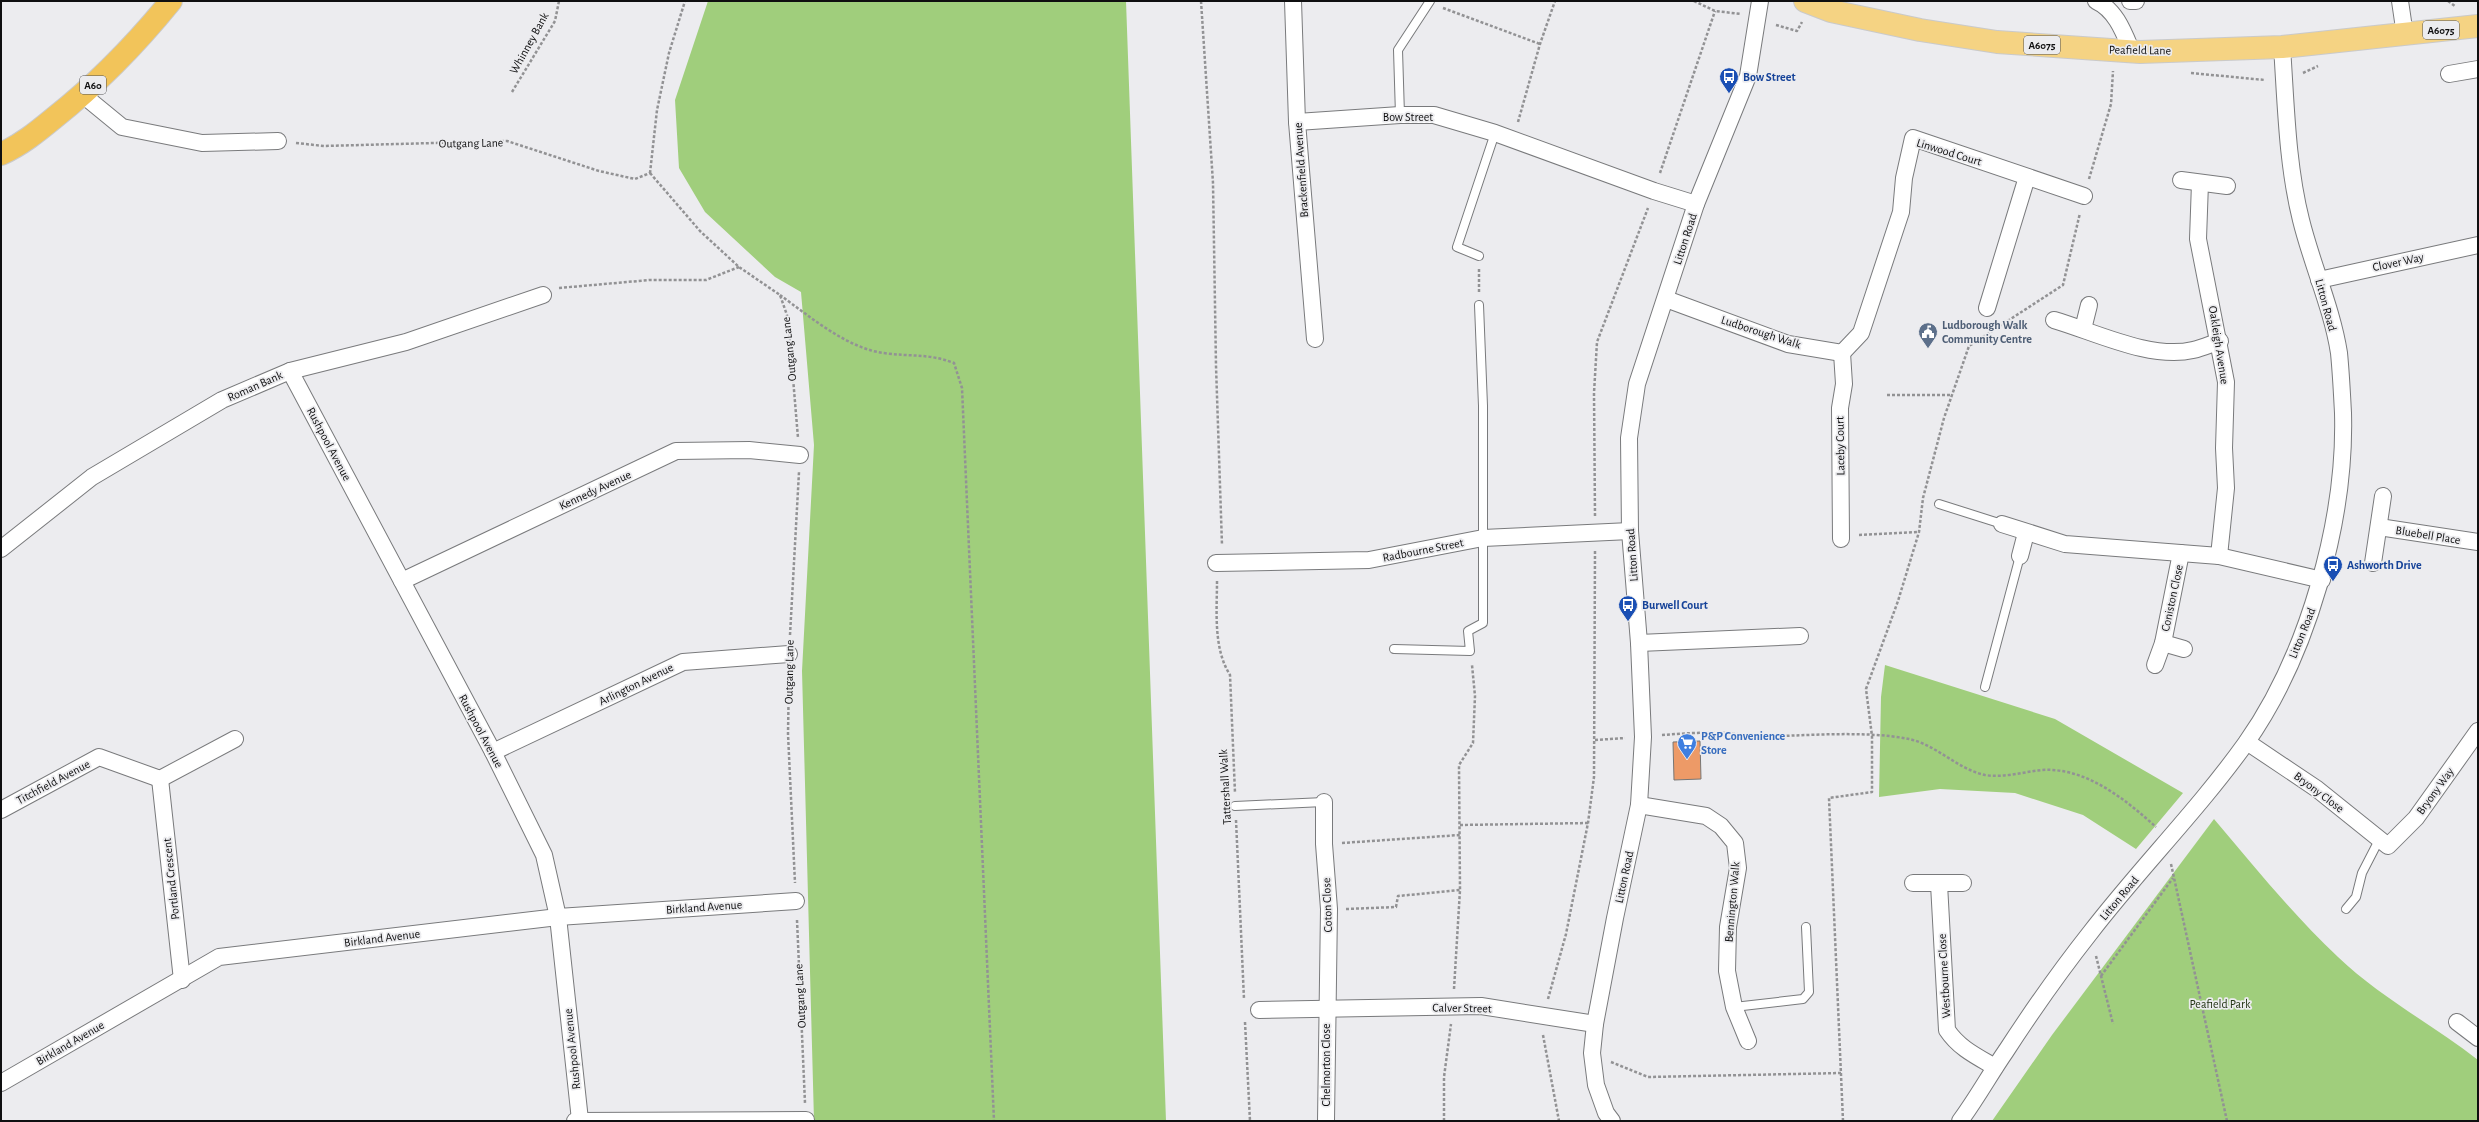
<svg xmlns="http://www.w3.org/2000/svg" width="2479" height="1122" font-family="'Alegreya Sans',sans-serif">
<rect width="100%" height="100%" fill="#ececef"/>
<g fill="#a0ce7c">
<polygon points="708,1 1126,1 1166,1121 814,1121 802,671 814,445 801,292 775,277 705,212 679,168 675,100"/>
<polygon points="1885,665 2055,719 2183,793 2136,849 2083,815 2015,793 1940,789 1879,797 1881,697"/>
<path d="M2214,819C2254,866 2293,915 2338,957C2380,997 2433,1025 2478,1060V1121H1992L2052,1035Z"/>
</g>
<polygon fill="#ed9a67" stroke="#787674" points="1700,741 1701,779 1674,780 1673,742"/>
<g fill="none" stroke-linecap="round" stroke-linejoin="round">
<g stroke="#797a7c" stroke-width="10">
<g id="service">
<polyline points="1400,115 1398,50 1430,1"/>
<polyline points="1479,256 1457,247 1495,133"/>
<polyline points="1939,504 2002,524"/>
<polyline points="1394,649 1470,651 1468,631 1483,623 1483,406 1479,305"/>
<polyline points="1985,687 2020,556"/>
<polyline points="1235,806 1324,802"/>
<polyline points="2346,909 2356,897 2362,873 2379,840"/>
<polyline points="1734,1007 1803,999 1809,992 1806,927"/>
</g>
</g>
<g stroke="#797a7c" stroke-width="18">
<g id="minor">
<polyline points="1293,1 1297,122 1315,339"/>
<path d="M2096,1C2116,10 2124,33 2132,52"/>
<polyline points="2130,1 2136,1"/>
<polyline points="2400,1 2405,35"/>
<polyline points="2449,74 2478,69"/>
<polyline points="83,95 122,127 202,143 278,141"/>
<polyline points="1297,122 1400,115 1434,115 1495,133 1654,191 1696,204"/>
<polyline points="2181,180 2227,186"/>
<polyline points="2200,183 2198,239 2226,382 2224,448 2226,488 2219,556"/>
<polyline points="2319,280 2478,245"/>
<polyline points="1666,299 1788,344 1842,353 1861,333 1901,212 1904,178 1913,138 2084,196"/>
<polyline points="1987,308 2027,177"/>
<path d="M2054,320C2095,332 2151,360 2193,350C2202,348 2211,344 2220,341"/>
<polyline points="2083,329 2089,305"/>
<polyline points="290,371 493,752 544,855 558,917 580,1120"/>
<polyline points="2002,524 2065,544 2219,556 2322,580"/>
<polyline points="2379,527 2478,542"/>
<polyline points="1841,539 1840,408 1844,384 1842,353"/>
<polyline points="1,549 92,477 222,400 290,371 406,342 543,295"/>
<polyline points="2020,556 2026,533"/>
<polyline points="1216,563 1369,560 1483,538 1630,531"/>
<polyline points="2373,563 2383,496"/>
<polyline points="402,581 676,451 749,450 800,455"/>
<polyline points="1639,643 1800,636"/>
<polyline points="2163,643 2184,649"/>
<polyline points="2155,665 2163,643 2181,553"/>
<polyline points="2247,742 2317,789 2388,846 2416,818 2478,731"/>
<polyline points="493,752 683,662 789,654"/>
<polyline points="160,779 182,980"/>
<polyline points="1324,802 1324,844 1329,909 1326,1121"/>
<polyline points="1639,805 1706,816 1721,826 1735,843 1738,868 1728,927 1727,971 1734,1007 1748,1041"/>
<polyline points="1,810 99,757 160,779 235,739"/>
<polyline points="1913,883 1963,883"/>
<path d="M1939,884L1947,1030C1959,1048 1976,1056 1995,1067"/>
<polyline points="1259,1010 1481,1006 1595,1024"/>
<polyline points="2457,1022 2478,1038"/>
<polyline points="1,1083 219,957 558,917 796,901"/>
<polyline points="575,1121 806,1120"/>
<polyline points="1612,1121 1606,1113 1596,1085 1592,1053 1595,1024 1615,918 1639,805 1643,737 1639,643 1630,531 1629,438 1637,384 1696,204 1748,76 1760,1"/>
<path d="M1960,1121C1977,1098 1990,1074 2006,1051C2032,1011 2060,971 2090,933C2140,868 2198,810 2246,743C2308,655 2346,520 2343,413C2342,394 2341,373 2339,353C2332,308 2312,265 2301,220C2287,164 2286,105 2282,47"/>
</g>
</g>
<g stroke="#cacaca" stroke-width="24">
<polyline id="primary" points="1805,1 1831,11 1920,30 1997,42 2140,52 2282,47 2478,26"/>
</g>
<g stroke="#cacaca" stroke-width="24">
<path id="trunk" d="M1,154C21,145 37,132 54,118C97,84 136,44 171,1"/>
</g>
<g stroke="#929294" stroke-width="2.5" stroke-dasharray="3 2" stroke-linecap="butt">
<polyline points="1201,1 1213,183 1216,366 1222,545"/>
<polyline points="1694,1 1715,11 1741,14"/>
<polyline points="2448,1 2455,6"/>
<polyline points="1443,8 1540,44"/>
<polyline points="1776,25 1797,31 1802,22"/>
<polyline points="2191,73 2265,80"/>
<polyline points="2303,73 2318,66"/>
<polyline points="512,92 555,21 559,1"/>
<polyline points="1518,122 1540,44 1555,1"/>
<polyline points="296,143 324,146 507,141 599,171 635,179 650,173"/>
<polyline points="650,173 700,231 739,267 780,295 788,318 798,438"/>
<polyline points="650,173 657,110 669,53 685,1"/>
<polyline points="1660,173 1715,11"/>
<polyline points="2089,179 2111,104 2113,71"/>
<polyline points="559,288 650,280 706,280 739,267"/>
<polyline points="1479,292 1479,269"/>
<path d="M780,295C809,316 848,349 884,353C910,357 928,353 954,363L962,388L994,1121"/>
<polyline points="1887,395 1952,395"/>
<polyline points="1595,516 1594,393 1597,342 1648,208"/>
<polyline points="1859,535 1919,532"/>
<path d="M1217,581C1217,611 1213,648 1230,675L1235,793"/>
<polyline points="790,635 799,472"/>
<polyline points="789,672 788,734 795,883"/>
<path d="M1662,735C1692,733 1724,730 1754,737C1800,736 1864,730 1909,739C1937,745 1957,769 1985,775C2004,778 2023,772 2042,770C2086,767 2126,800 2156,827"/>
<polyline points="1595,740 1625,738"/>
<polyline points="1236,820 1244,999"/>
<polyline points="1460,825 1588,823"/>
<polyline points="1342,843 1460,835"/>
<polyline points="2171,864 2227,1121"/>
<polyline points="1346,909 1396,907 1398,896 1460,890"/>
<polyline points="797,920 805,1103"/>
<polyline points="2096,956 2113,1024"/>
<polyline points="2101,976 2173,878"/>
<polyline points="1454,989 1460,890 1459,765 1473,743 1475,696 1472,665"/>
<polyline points="1548,999 1566,934 1588,823 1594,777 1595,551"/>
<polyline points="1245,1022 1250,1121"/>
<polyline points="1543,1035 1559,1121"/>
<polyline points="1611,1062 1648,1077 1842,1073"/>
<polyline points="1444,1121 1444,1077 1451,1024"/>
<polyline points="1843,1121 1829,798 1872,792 1872,736 1866,689 1898,601 1919,532 1923,498 1944,418 1969,346 2063,285 2080,213"/>
</g>
<use href="#service" stroke="#fff" stroke-width="8"/>
<use href="#minor" stroke="#fff" stroke-width="16"/>
<use href="#primary" stroke="#f5d383" stroke-width="22"/>
<use href="#trunk" stroke="#f2c45a" stroke-width="22"/>
</g>
<defs>
<g id="bus-pin" transform="scale(1)"><path d="M0 17L-7.5 6A9.5 9.5 0 1 1 7.5 6Z" fill="#1a4fb4" stroke="#ececef"/><path d="M-5-6H5V4H4V6H2V4H-2V6H-4V4H-5ZM-3.5-4V0h7V-4ZM-3.5 1.2v1.5H-2V1.2ZM2 1.2v1.5H3.5V1.2Z" fill="#fff"/></g>
<g id="civic-pin" transform="scale(1)"><path d="M0 17L-7.5 6A9.5 9.5 0 1 1 7.5 6Z" fill="#5c6f8a" stroke="#ececef"/><path d="M-.6-6.5H3V-4.5H.6V-3L4-1V1h2V6H-6V1h2V-1L-.6-3ZM-1.2 2.5V6h2.4V2.5Z" fill="#fff"/></g>
<g id="supermarket-pin" transform="scale(1)"><path d="M0 17L-7.5 6A9.5 9.5 0 1 1 7.5 6Z" fill="#3f7fe0" stroke="#ececef"/><path d="M-6-5.5h2.5l.6 2H6L4.5 2H-2.5L-4.4-4H-6ZM-1.5 3.2a1.3 1.3 0 1 0 .1 0ZM3 3.2a1.3 1.3 0 1 0 .1 0Z" fill="#fff"/></g>
</defs>
<g fill-rule="evenodd">
<use href="#bus-pin" x="1729" y="77"/>
<use href="#civic-pin" x="1928" y="332"/>
<use href="#bus-pin" x="2333" y="565"/>
<use href="#bus-pin" x="1628" y="605"/>
<use href="#supermarket-pin" x="1687" y="743"/>
</g>
<g text-anchor="middle" stroke-width="3.5" stroke-linejoin="round" paint-order="stroke">
<g fill="#ececef" stroke="#515153" stroke-width="1">
<rect x="2423" y="21" width="36" height="18" rx="3"/>
<rect x="2024" y="36" width="36" height="18" rx="3"/>
<rect x="80" y="76" width="26" height="18" rx="3"/>
</g>
<g font-size="11" font-weight="bold" fill="#0f0f10">
<text x="2441" y="34">A6075</text>
<text x="2042" y="49">A6075</text>
<text x="93" y="89">A60</text>
</g>
<g font-size="12" fill="#0f0f10" stroke="#ececef">
<text transform="translate(529 43) rotate(-61)" y="4">Whinney Bank</text>
<text transform="translate(2140 50) rotate(1)" y="4">Peafield Lane</text>
<text x="1408" y="121">Bow Street</text>
<text transform="translate(471 143) rotate(-1)" y="4">Outgang Lane</text>
<text transform="translate(1949 152) rotate(17)" y="4">Linwood Court</text>
<text transform="translate(1301 170) rotate(-94)" y="4">Brackenfield Avenue</text>
<text transform="translate(1685 239) rotate(-72)" y="4">Litton Road</text>
<text transform="translate(2398 262) rotate(-12)" y="4">Clover Way</text>
<text transform="translate(2326 305) rotate(75)" y="4">Litton Road</text>
<text transform="translate(1761 332) rotate(18)" y="4">Ludborough Walk</text>
<text transform="translate(2219 345) rotate(81)" y="4">Oakleigh Avenue</text>
<text transform="translate(789 349) rotate(-96)" y="4">Outgang Lane</text>
<text transform="translate(255 386) rotate(-24)" y="4">Roman Bank</text>
<text transform="translate(329 444) rotate(62)" y="4">Rushpool Avenue</text>
<text transform="translate(1840 446) rotate(-91)" y="4">Laceby Court</text>
<text transform="translate(595 490) rotate(-25)" y="4">Kennedy Avenue</text>
<text transform="translate(2428 535) rotate(9)" y="4">Bluebell Place</text>
<text transform="translate(1423 550) rotate(-11)" y="4">Radbourne Street</text>
<text transform="translate(1632 555) rotate(-94)" y="4">Litton Road</text>
<text transform="translate(2172 598) rotate(-78)" y="4">Coniston Close</text>
<text transform="translate(2302 633) rotate(-68)" y="4">Litton Road</text>
<text transform="translate(789 672) rotate(-89)" y="4">Outgang Lane</text>
<text transform="translate(636 684) rotate(-26)" y="4">Arlington Avenue</text>
<text transform="translate(481 731) rotate(62)" y="4">Rushpool Avenue</text>
<text transform="translate(53 782) rotate(-28)" y="4">Titchfield Avenue</text>
<text transform="translate(1225 787) rotate(-93)" y="4">Tattershall Walk</text>
<text transform="translate(2435 791) rotate(-54)" y="4">Bryony Way</text>
<text transform="translate(2319 792) rotate(37)" y="4">Bryony Close</text>
<text transform="translate(1624 877) rotate(-78)" y="4">Litton Road</text>
<text transform="translate(171 879) rotate(-96)" y="4">Portland Crescent</text>
<text transform="translate(2119 898) rotate(-50)" y="4">Litton Road</text>
<text transform="translate(1732 902) rotate(-85)" y="4">Bennington Walk</text>
<text transform="translate(1327 905) rotate(-92)" y="4">Coton Close</text>
<text transform="translate(704 907) rotate(-4)" y="4">Birkland Avenue</text>
<text transform="translate(382 938) rotate(-7)" y="4">Birkland Avenue</text>
<text transform="translate(1944 976) rotate(-93)" y="4">Westbourne Close</text>
<text transform="translate(800 996) rotate(-93)" y="4">Outgang Lane</text>
<text transform="translate(1462 1008) rotate(1)" y="4">Calver Street</text>
<text transform="translate(70 1043) rotate(-30)" y="4">Birkland Avenue</text>
<text transform="translate(572 1049) rotate(-96)" y="4">Rushpool Avenue</text>
<text transform="translate(1326 1065) rotate(-90)" y="4">Chelmorton Close</text>
</g>
<g font-size="12" font-weight="bold" fill="#164399" stroke="#ececef" text-anchor="start">
<text x="1743" y="81">Bow Street</text>
<text x="2347" y="569">Ashworth Drive</text>
<text x="1642" y="609">Burwell Court</text>
</g>
<g font-size="12" font-weight="bold" fill="#4e5e75" stroke="#ececef" text-anchor="start">
<text x="1942" y="329">Ludborough Walk<tspan x="1942" dy="14">Community Centre</tspan></text>
</g>
<g font-size="12" font-weight="bold" fill="#366cbe" stroke="#ececef" text-anchor="start">
<text x="1701" y="740">P&amp;P Convenience<tspan x="1701" dy="14">Store</tspan></text>
</g>
<g font-size="12" fill="#223412" stroke="#ececef">
<text x="2220" y="1008">Peafield Park</text>
</g>
</g>
<rect width="2479" height="1122" fill="none" stroke="#0f0f10" stroke-width="4"/>
</svg>
